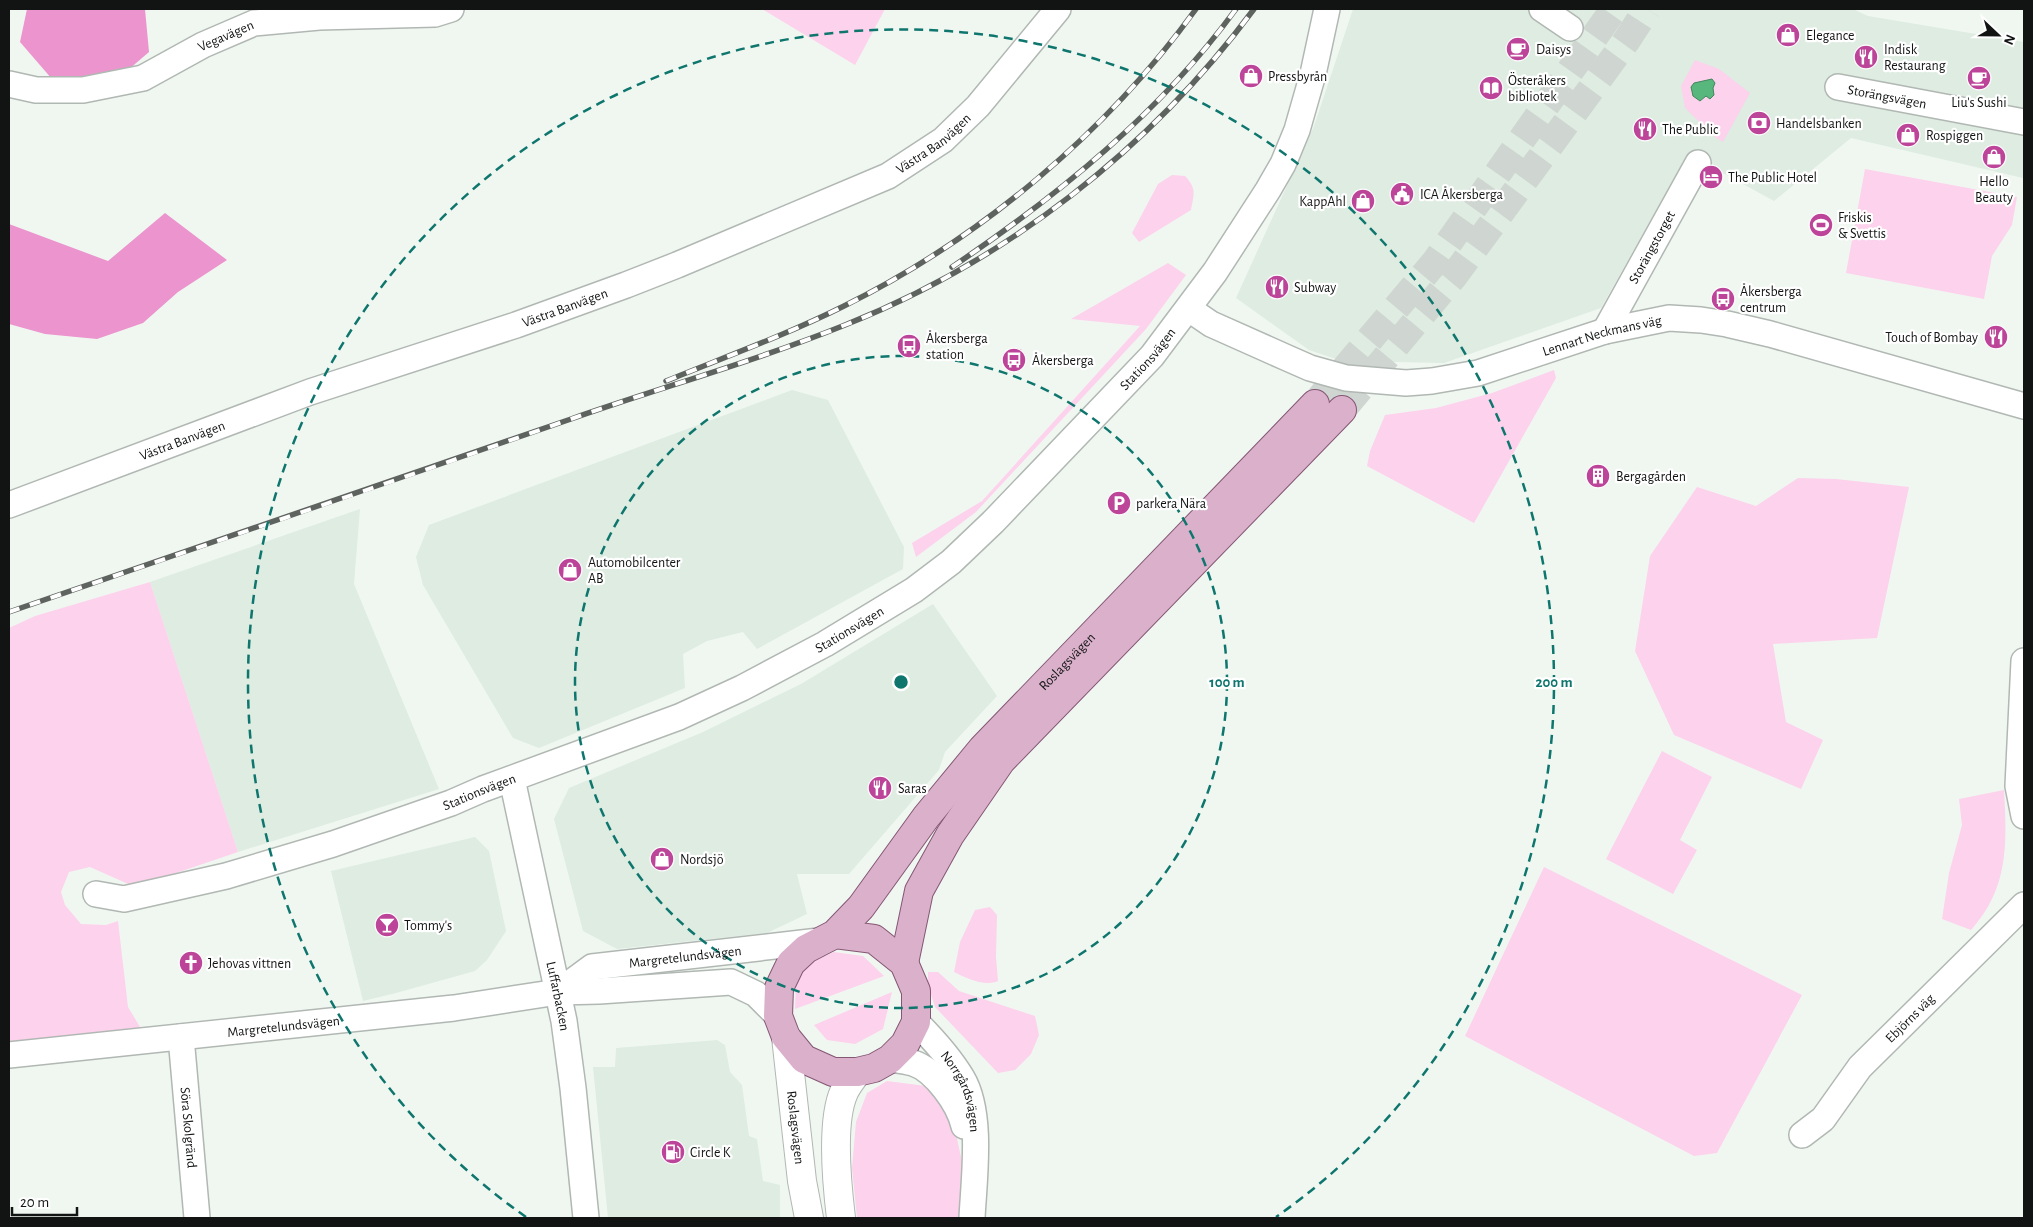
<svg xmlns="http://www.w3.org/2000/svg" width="2033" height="1227" font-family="'Alegreya Sans',sans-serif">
<rect width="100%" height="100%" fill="#f0f7f1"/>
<g fill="#deece2">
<polygon points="1353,9 1853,9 1868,16 2024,42 2024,174 2023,178 1851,138 1774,201 1688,154 1601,308 1444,363 1342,361 1309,350 1236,298 1314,126"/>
<polygon points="792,390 828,400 904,547 903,569 757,649 743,632 707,641 683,654 685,688 539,748 513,738 423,585 416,557 429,525"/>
<polygon points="360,509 354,584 439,789 238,852 150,582"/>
<polygon points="933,604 997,696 945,752 939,770 849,874 797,874 807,914 767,933 617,949 583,931 554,819 569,788 703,732 801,684"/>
<polygon points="475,837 489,851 506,931 487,960 475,971 396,993 363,1001 331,871"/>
<polygon points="717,1040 725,1045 730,1072 742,1085 749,1136 757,1139 763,1181 780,1185 780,1218 608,1218 593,1067 615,1067 616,1048"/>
</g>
<g fill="#fdd2ec">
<polygon points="762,9 885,9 855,65"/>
<polygon points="1695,60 1719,69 1750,93 1723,142 1715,137 1685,108 1681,86"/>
<polygon points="1865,169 2017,197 2012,225 1992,256 1984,299 1846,273"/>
<path d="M1172,175L1185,176C1197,189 1194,194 1191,210L1139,242L1132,233L1158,184Z"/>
<polygon points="1168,263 1186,275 1146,329 976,512 916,557 912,543 982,501 1140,326 1071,319"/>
<polygon points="1554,370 1556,378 1474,523 1367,466 1370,451 1385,415 1436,408 1492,393"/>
<polygon points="1798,478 1836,479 1909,487 1877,638 1773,644 1786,722 1823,740 1801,789 1674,735 1635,651 1650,556 1697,487 1756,506"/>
<polygon points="150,582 238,852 135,887 90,867 69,872 61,892 65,905 81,924 106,925 118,921 128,1007 140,1027 140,1033 9,1047 9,628 35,616"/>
<polygon points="1662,751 1712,777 1680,840 1697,850 1673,894 1606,859"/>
<path d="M2004,790C2007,843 2009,888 1971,930L1942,919L1949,873L1962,825L1959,799Z"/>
<polygon points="1544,867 1802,995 1717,1153 1694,1156 1465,1036"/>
<path d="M990,907L997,915L996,957L998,981C985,987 966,978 954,972L960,942L975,910Z"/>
<polygon points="834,952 863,956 884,976 795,1009 796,983 808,964"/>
<polygon points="928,972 938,972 959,991 1035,1016 1039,1035 1031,1054 1015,1070 998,1073 935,1007 928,985"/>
<polygon points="892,992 883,1029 855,1044 827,1040 814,1025"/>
<polygon points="887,1081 926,1086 952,1116 965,1175 964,1218 857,1218 852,1168 856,1122 867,1093"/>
</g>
<g fill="#eb94cd">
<polygon points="27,9 145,9 149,52 121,76 52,79 20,42"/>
<polygon points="165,213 227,260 178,292 143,323 97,339 45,334 9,324 9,224 108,261"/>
</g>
<polygon fill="#57b77c" stroke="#42865c" points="1712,79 1715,83 1713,88 1714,95 1710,99 1706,96 1700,101 1693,96 1691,87 1694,83"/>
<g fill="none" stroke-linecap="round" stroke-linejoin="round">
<g stroke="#cfd5d0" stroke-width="28" stroke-dasharray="28 14" stroke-linecap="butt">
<polyline points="1315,404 1435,262 1614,9"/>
<polyline points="1342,410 1454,276 1627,40 1647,9"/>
</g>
<g stroke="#b1b8b3" stroke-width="28">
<g id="street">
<polyline points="1542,9 1570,28"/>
<path id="s1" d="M9,84L36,90H83L143,78L203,45L254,23L319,17L435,14L451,9"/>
<path id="s2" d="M1838,87L2024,122"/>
<path id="s3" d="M1189,309L1211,324L1285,357L1310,368L1346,378L1406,383L1432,381L1478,373L1605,331L1669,318L1701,320L1727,324L1770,334L2024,406"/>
<path id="s4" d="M1605,331L1698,163"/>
<path id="s5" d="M9,505L310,392L516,325L626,285L677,265L888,176L943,140L978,106L1058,9"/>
<polyline points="2024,661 2018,786 2024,816"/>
<path id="s6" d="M512,779L564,1021L573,1088L586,1218"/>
<path id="s7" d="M96,894L124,899L226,876L333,844L451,803L483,789L679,717L742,688L825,644L914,590L951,562L993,522L1152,356L1215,272L1268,190L1283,164L1297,130L1313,74L1327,9"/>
<path id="s8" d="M558,992L592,967L819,941"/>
<path id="s9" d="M916,1022C933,1039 950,1058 962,1078C983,1113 974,1178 972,1218"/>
<path id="s10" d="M181,1037L197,1218"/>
<path id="s11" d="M9,1055L454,1008L558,992L599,991L731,982L756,994L778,1016"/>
<path d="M890,1059C897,1060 906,1061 913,1063C935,1070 959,1104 964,1126"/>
<path id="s12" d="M1802,1135L1823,1119L1860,1067L2024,905"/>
</g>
</g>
<g stroke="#b1b8b3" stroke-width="30">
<g id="secondary">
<path id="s13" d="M786,1037L802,1181L809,1218"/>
<path d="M841,1218C837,1185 831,1121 844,1092C847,1085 853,1078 857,1072"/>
</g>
</g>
<g stroke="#845774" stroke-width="30">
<g id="primary">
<path id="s14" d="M835,934L874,939L904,963L916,991V1022L905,1044L890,1059L874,1068L857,1072H833L804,1059L786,1037L778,1016L779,988L791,963L806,949L835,934L861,907L926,817L982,749L1315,404"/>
<polyline points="904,963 919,891 950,835 1001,761 1342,410"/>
</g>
</g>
<use href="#street" stroke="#fff" stroke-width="25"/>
<use href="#secondary" stroke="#fff" stroke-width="28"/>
<use href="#primary" stroke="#dab0cb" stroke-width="28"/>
<g stroke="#5f6360" stroke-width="5.5">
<g id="rail">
<path d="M952,267C1059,195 1160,113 1236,9"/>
<path d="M666,381C725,357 786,335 844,306C981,238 1106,133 1196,9"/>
<path d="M9,612C196,548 384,485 571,419C662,387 756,361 845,325C1008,260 1150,149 1254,9"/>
</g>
</g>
<use href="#rail" stroke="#fff" stroke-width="4" stroke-dasharray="11" stroke-linecap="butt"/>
</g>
<g fill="none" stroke="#0f766e" stroke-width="2.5" stroke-dasharray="9 6">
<circle cx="901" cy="682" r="326"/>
<path d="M526 1217A653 653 0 1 1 1276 1217"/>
</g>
<defs>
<g id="shop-disc" transform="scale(1.25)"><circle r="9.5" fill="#bc4499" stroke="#fff"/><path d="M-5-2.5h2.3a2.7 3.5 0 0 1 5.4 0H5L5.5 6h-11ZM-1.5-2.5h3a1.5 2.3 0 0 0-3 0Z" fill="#fff"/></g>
<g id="cafe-disc" transform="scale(1.25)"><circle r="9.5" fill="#bc4499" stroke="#fff"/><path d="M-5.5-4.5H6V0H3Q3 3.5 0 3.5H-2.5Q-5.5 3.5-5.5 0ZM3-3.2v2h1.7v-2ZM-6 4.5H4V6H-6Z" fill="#fff"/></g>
<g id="restaurant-disc" transform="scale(1.25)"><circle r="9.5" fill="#bc4499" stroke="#fff"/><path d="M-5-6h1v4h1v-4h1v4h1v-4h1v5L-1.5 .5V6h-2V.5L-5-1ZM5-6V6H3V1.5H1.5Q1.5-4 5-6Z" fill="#fff"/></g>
<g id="library-disc" transform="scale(1.25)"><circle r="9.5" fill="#bc4499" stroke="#fff"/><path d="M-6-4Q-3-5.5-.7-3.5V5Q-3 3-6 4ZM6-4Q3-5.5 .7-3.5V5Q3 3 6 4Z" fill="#fff"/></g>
<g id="bank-disc" transform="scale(1.25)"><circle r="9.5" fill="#bc4499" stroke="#fff"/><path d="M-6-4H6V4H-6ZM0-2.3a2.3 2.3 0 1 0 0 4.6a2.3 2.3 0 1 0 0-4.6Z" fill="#fff"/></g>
<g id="hotel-disc" transform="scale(1.25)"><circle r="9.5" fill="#bc4499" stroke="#fff"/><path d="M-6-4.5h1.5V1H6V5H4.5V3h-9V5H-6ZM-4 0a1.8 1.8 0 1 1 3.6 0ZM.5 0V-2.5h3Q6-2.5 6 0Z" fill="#fff"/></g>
<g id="civic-disc" transform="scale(1.25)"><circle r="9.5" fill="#bc4499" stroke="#fff"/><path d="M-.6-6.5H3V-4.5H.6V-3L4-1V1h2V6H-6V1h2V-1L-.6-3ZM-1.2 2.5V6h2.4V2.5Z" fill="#fff"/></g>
<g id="stadium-disc" transform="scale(1.25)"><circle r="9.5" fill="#bc4499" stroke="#fff"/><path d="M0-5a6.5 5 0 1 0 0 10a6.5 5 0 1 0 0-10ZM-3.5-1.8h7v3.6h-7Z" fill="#fff"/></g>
<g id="bus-disc" transform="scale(1.25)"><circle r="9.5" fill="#bc4499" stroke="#fff"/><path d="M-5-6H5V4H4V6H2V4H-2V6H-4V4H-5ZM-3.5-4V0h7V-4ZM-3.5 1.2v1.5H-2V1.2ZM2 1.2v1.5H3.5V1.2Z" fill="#fff"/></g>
<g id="building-disc" transform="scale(1.25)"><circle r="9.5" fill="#bc4499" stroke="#fff"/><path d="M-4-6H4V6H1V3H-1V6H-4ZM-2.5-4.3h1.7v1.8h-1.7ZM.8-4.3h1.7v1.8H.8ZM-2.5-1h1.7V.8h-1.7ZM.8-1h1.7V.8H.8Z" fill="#fff"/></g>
<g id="parking-disc" transform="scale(1.25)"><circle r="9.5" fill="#bc4499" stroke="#fff"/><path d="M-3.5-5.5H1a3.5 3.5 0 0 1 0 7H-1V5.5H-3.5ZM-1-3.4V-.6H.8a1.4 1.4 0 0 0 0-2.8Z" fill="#fff"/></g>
<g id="bar-disc" transform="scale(1.25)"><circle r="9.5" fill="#bc4499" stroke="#fff"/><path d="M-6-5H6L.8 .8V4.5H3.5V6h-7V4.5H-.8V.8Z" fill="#fff"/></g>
<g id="church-disc" transform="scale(1.25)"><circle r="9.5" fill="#bc4499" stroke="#fff"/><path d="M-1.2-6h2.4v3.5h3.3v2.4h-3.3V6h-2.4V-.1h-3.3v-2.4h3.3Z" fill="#fff"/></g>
<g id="fuel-disc" transform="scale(1.25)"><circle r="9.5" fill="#bc4499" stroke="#fff"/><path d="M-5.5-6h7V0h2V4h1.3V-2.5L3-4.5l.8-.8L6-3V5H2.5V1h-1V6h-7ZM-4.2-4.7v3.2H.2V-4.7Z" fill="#fff"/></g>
</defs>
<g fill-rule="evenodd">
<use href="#shop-disc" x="1788" y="35"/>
<use href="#cafe-disc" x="1518" y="49"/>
<use href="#restaurant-disc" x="1866" y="57"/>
<use href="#shop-disc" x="1251" y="76"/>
<use href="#cafe-disc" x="1979" y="78"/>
<use href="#library-disc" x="1491" y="88"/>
<use href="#bank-disc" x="1759" y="123"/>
<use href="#restaurant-disc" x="1645" y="129"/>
<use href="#shop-disc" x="1908" y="135"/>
<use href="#shop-disc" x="1994" y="157"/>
<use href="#hotel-disc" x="1711" y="177"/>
<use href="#civic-disc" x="1402" y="194"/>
<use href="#shop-disc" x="1363" y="201"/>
<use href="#stadium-disc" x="1821" y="225"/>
<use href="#restaurant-disc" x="1277" y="287"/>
<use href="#bus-disc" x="1723" y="299"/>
<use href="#restaurant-disc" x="1996" y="337"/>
<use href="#bus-disc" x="909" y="346"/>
<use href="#bus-disc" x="1014" y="360"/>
<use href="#building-disc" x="1598" y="476"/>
<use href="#parking-disc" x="1119" y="503"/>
<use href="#shop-disc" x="570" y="570"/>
<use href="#restaurant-disc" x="880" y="788"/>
<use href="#shop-disc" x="662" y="859"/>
<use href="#bar-disc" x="387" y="925"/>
<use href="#church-disc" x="191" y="963"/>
<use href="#fuel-disc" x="673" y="1152"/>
</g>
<g text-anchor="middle" stroke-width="4.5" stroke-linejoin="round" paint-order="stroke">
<g font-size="14" fill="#121413" stroke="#fff" text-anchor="start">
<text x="1806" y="40">Elegance</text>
<text x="1536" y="54">Daisys</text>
<text x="1884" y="54">Indisk<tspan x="1884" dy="16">Restaurang</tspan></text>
<text x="1268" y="81">Pressbyrån</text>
<text x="1508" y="85">Österåkers<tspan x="1508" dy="16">bibliotek</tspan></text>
<text x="1979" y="107" text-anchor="middle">Liu's Sushi</text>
<text x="1776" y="128">Handelsbanken</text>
<text x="1662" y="134">The Public</text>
<text x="1926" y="140">Rospiggen</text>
<text x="1728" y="182">The Public Hotel</text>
<text x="1994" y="186" text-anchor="middle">Hello<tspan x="1994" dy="16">Beauty</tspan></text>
<text x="1420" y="199">ICA Åkersberga</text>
<text x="1346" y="206" text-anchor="end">KappAhl</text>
<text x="1838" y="222">Friskis<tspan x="1838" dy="16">&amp; Svettis</tspan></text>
<text x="1294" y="292">Subway</text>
<text x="1740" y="296">Åkersberga<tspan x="1740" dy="16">centrum</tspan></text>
<text x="1978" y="342" text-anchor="end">Touch of Bombay</text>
<text x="926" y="343">Åkersberga<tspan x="926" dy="16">station</tspan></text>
<text x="1032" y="365">Åkersberga</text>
<text x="1616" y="481">Bergagården</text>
<text x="1136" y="508">parkera Nära</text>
<text x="588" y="567">Automobilcenter<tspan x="588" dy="16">AB</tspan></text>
<text x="898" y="793">Saras</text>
<text x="680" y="864">Nordsjö</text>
<text x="404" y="930">Tommy's</text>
<text x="208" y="968">Jehovas vittnen</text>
<text x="690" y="1157">Circle K</text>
</g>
<g font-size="14" fill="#121413" stroke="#fff">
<text dy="5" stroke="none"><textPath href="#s1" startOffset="229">Vegavägen</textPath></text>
<text dy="5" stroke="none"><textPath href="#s2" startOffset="50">Storängsvägen</textPath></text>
<text dy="5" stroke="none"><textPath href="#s5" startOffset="995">Västra Banvägen</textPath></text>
<text dy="5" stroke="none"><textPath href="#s4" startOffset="96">Storängstorget</textPath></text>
<text dy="5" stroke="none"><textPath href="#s5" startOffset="590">Västra Banvägen</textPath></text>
<text dy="5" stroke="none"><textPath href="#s3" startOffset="435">Lennart Neckmans väg</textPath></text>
<text dy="5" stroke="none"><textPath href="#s7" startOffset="1210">Stationsvägen</textPath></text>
<text dy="5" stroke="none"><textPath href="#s5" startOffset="185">Västra Banvägen</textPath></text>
<text dy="5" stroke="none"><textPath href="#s7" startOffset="805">Stationsvägen</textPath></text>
<text dy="5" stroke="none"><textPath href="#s14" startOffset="795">Roslagsvägen</textPath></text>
<text dy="5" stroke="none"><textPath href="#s7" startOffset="400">Stationsvägen</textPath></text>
<text dy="5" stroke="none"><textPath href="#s8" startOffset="136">Margretelundsvägen</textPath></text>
<text dy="5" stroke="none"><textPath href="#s6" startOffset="222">Luffarbacken</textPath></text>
<text dy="5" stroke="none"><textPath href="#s12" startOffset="160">Ebjörns väg</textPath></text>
<text dy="5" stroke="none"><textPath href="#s11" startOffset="276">Margretelundsvägen</textPath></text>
<text dy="5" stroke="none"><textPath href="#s9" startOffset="85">Norrgårdsvägen</textPath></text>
<text dy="5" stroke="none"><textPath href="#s10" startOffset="91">Söra Skolgränd</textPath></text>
<text dy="5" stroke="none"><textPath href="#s13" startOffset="91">Roslagsvägen</textPath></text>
</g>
</g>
<circle cx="901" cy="682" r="8" fill="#0f766e" stroke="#fff" stroke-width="2.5"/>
<g font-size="15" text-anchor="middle" font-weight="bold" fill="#0f766e" stroke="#fff" stroke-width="4.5" stroke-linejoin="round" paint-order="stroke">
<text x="1227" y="687">100 m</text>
<text x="1554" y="687">200 m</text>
</g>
<rect width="2033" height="1227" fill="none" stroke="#121413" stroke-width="20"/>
<g transform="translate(1998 35) rotate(112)" stroke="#ffffff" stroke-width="4" paint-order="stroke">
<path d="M0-4L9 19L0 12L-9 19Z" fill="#121413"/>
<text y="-8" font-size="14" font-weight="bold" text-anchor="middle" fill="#121413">N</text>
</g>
<path d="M12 1207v8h65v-8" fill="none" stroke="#121413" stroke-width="2.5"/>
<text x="20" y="1207" font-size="15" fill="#121413" stroke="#ffffff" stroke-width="4" paint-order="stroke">20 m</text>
</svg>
